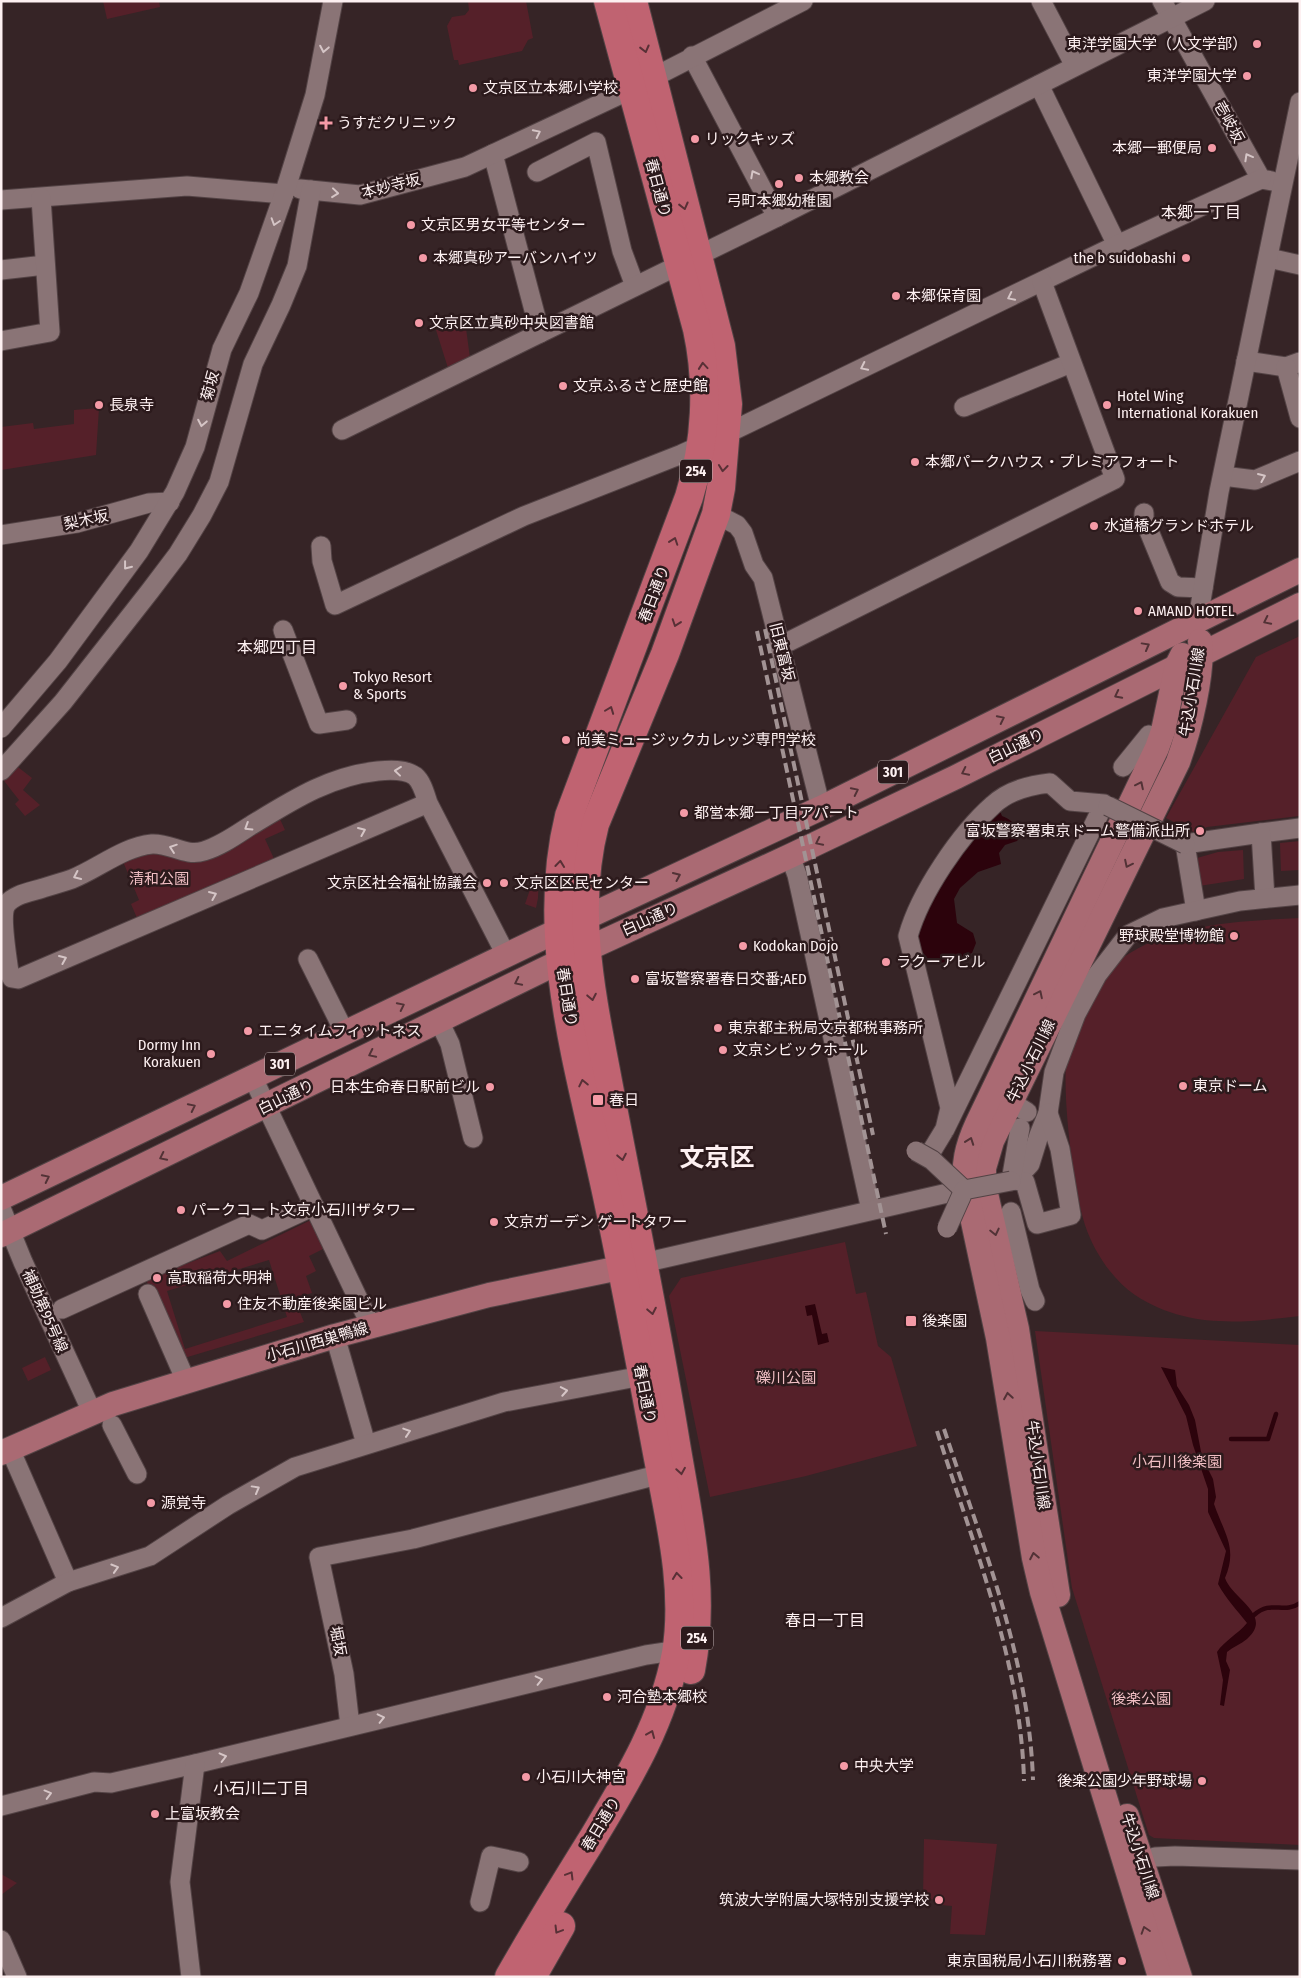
<svg xmlns="http://www.w3.org/2000/svg" width="1301" height="1978" font-family="'Fira Sans Condensed','Noto Sans JP',sans-serif">
<rect width="100%" height="100%" fill="#362426"/>
<g fill="#552029" fill-rule="evenodd">
<polygon points="103,1 159,1 160,7 107,19"/>
<polygon points="468,1 526,1 533,38 528,40 522,51 459,65 458,60 454,60 447,26 452,17 465,15 469,10"/>
<polygon points="465,321 470,358 448,368 436,330"/>
<polygon points="99,408 96,455 1,470 1,427 33,423 34,429 74,424 74,410"/>
<polygon points="1300,636 1299,816 1207,827 1194,832 1166,818 1256,657"/>
<polygon points="14,764 32,778 23,790 40,805 25,816 15,804 19,800 1,777"/>
<polygon points="279,817 285,830 265,839 275,861 137,918 131,904 139,900 122,859 148,850 177,857"/>
<polygon points="1300,841 1300,870 1281,871 1280,843"/>
<polygon points="1243,850 1244,879 1199,886 1197,858 1218,852"/>
<polygon points="536,872 539,873 538,898 536,908 525,904"/>
<path d="M1300,918V1316C1241,1323 1187,1329 1135,1295C1112,1279 1094,1252 1085,1225C1073,1187 1057,1070 1071,1034C1075,1023 1104,972 1112,966C1162,923 1238,921 1300,918Z"/>
<path d="M313,1219L327,1247L309,1256L316,1271L306,1276L312,1293L294,1298L304,1322L181,1359L143,1273L182,1256L186,1264L220,1251L227,1261ZM269,1260L287,1317L185,1349L167,1291Z"/>
<polygon points="845,1242 856,1294 866,1292 878,1346 891,1357 917,1446 806,1476 710,1497 669,1296 681,1278"/>
<polygon points="1035,1331 1300,1345 1300,1845 1154,1838 1149,1835 1072,1588"/>
<polygon points="45,1357 51,1370 28,1381 22,1368"/>
<polygon points="924,1839 997,1844 985,1935 950,1934 952,1906 941,1905 941,1900 923,1899"/>
<polygon points="1,1874 17,1883 1,1895"/>
</g>
<g fill="#2c030c">
<path d="M999,809L1002,816C1012,820 1017,825 1020,837L1017,841L1005,845L999,853L1001,864L978,872L960,888L954,899L957,923L973,933L976,943L972,953C941,964 931,973 915,938L925,908L965,846Z"/>
<polygon points="815,1304 822,1334 827,1333 829,1342 818,1345 812,1315 807,1316 805,1306"/>
<path d="M1161,1367L1175,1370L1177,1386L1189,1405L1195,1420L1202,1457L1213,1479L1216,1497L1214,1504C1224,1533 1238,1548 1225,1578C1232,1599 1274,1615 1247,1639C1241,1644 1233,1647 1227,1652L1226,1661L1230,1670L1224,1706L1220,1705L1223,1680L1217,1652C1224,1641 1238,1634 1247,1623C1237,1610 1226,1599 1218,1584L1226,1551L1208,1512V1489L1193,1445L1186,1416Z"/>
</g>
<g fill="none" stroke-linecap="round" stroke-linejoin="round">
<g stroke="#2c030c" stroke-width="4.5">
<polyline points="1231,1439 1268,1439 1276,1414"/>
<path d="M1254,1615C1272,1599 1283,1615 1300,1603"/>
</g>
<g stroke="#534345" stroke-width="21">
<g id="minor">
<polyline points="1041,1 1075,66"/>
<polyline points="1162,1 1261,179 1272,181"/>
<polyline points="692,56 777,217"/>
<polyline points="1039,85 1117,245"/>
<polyline points="493,154 540,333"/>
<polyline points="537,172 596,142 622,251 635,286"/>
<polyline points="300,189 360,195 465,167 617,96 803,1"/>
<polyline points="1,200 187,186 284,194"/>
<polyline points="1269,258 1300,265"/>
<polyline points="1,270 45,265"/>
<polyline points="1,341 50,332 41,198"/>
<polyline points="1246,361 1286,367 1300,362"/>
<polyline points="1286,367 1300,418"/>
<polyline points="964,407 1071,363"/>
<polyline points="342,430 777,217 1205,1"/>
<polyline points="1223,476 1255,480 1300,461"/>
<polyline points="1144,513 1144,519 1170,582 1178,587 1203,588"/>
<polyline points="716,514 737,525 743,533 754,565 763,578 821,808"/>
<polyline points="1,535 77,523 149,503 170,502"/>
<polyline points="321,546 322,561 335,605 524,516 682,454 726,434 1117,245 1261,179"/>
<polyline points="1198,619 1219,492 1300,102"/>
<polyline points="283,630 319,724 347,720"/>
<polyline points="779,644 790,641 1115,479 1042,282"/>
<polyline points="1,728 58,661 139,551 175,492 195,447 222,349 249,293 286,188 315,95 333,1"/>
<polyline points="1123,767 1149,735"/>
<polyline points="1,771 63,702 150,591 178,554 202,515 219,482 253,364 281,305 297,266 311,190"/>
<path d="M428,803L18,979L12,978L9,972C7,958 0,915 6,905C14,894 31,892 43,888C53,885 63,882 72,879C99,868 123,847 152,844C171,843 185,857 204,851C221,846 236,835 250,826C291,801 329,776 378,771C389,770 405,769 415,776C422,782 425,794 428,803L506,955"/>
<polyline points="1261,833 1300,828"/>
<polyline points="790,856 797,875 871,1210"/>
<polyline points="1196,911 1185,844 1261,833 1265,898"/>
<polyline points="308,959 345,1033"/>
<polyline points="439,1021 450,1044 473,1138"/>
<polyline points="253,1078 371,1326"/>
<polyline points="1019,1107 1027,1112"/>
<path d="M928,1157L945,1129L1104,804L1070,801L1050,783C1030,785 1008,791 993,805C960,834 920,893 908,936L950,1108L945,1129"/>
<polyline points="1015,1180 1030,1164 1039,1135 1048,1113 1054,1072 1076,1014 1097,975 1128,935 1163,918 1240,901 1300,895"/>
<polyline points="1015,1180 1025,1182 1037,1224 1071,1215 1060,1149 1048,1113"/>
<polyline points="1011,1181 1020,1128"/>
<polyline points="1,1208 23,1262 92,1412"/>
<polyline points="1011,1212 1030,1290 1035,1301"/>
<polyline points="643,1263 978,1186"/>
<polyline points="148,1294 186,1381"/>
<polyline points="62,1309 249,1224 262,1230 314,1206"/>
<polyline points="335,1336 366,1444"/>
<polyline points="112,1425 137,1474"/>
<polyline points="10,1449 68,1582"/>
<polyline points="1,1618 68,1582 150,1556 228,1505 295,1467 504,1402 642,1376"/>
<polyline points="350,1726 344,1674 319,1557 413,1539 661,1474"/>
<polyline points="1,1806 94,1782 111,1783 195,1764 646,1655 666,1652 686,1654"/>
<polyline points="1130,1865 1155,1857 1175,1856 1300,1860"/>
<polyline points="480,1902 491,1856 519,1862"/>
<polyline points="1,1940 17,1977"/>
<polyline points="191,1977 180,1882 195,1764"/>
</g>
</g>
<g stroke="#534345" stroke-width="26">
<g id="major">
<polyline points="1,1198 538,940 821,808 1300,570"/>
<polyline points="1,1235 561,961 790,856 956,777 1300,605"/>
<polyline points="1,1453 113,1404 335,1336 489,1295 639,1264"/>
<path d="M1058,1595L1017,1329L984,1185V1168L992,1141L1178,762C1189,732 1204,672 1200,641"/>
<polyline points="1127,1816 1180,1977"/>
<path d="M1160,1977L1042,1592L1034,1558L998,1338L966,1189C962,1165 967,1146 977,1124L1157,748L1163,731L1177,665L1182,655"/>
</g>
</g>
<g stroke="#534345" stroke-width="30">
<g id="highway">
<path d="M633,1L721,346L728,404L721,488L716,514L665,654L595,824C573,908 591,992 607,1076C630,1198 656,1321 676,1444C689,1522 706,1591 691,1670"/>
<path d="M509,1977C535,1931 563,1886 591,1841C627,1781 663,1723 676,1653C687,1587 669,1518 657,1453C641,1367 625,1281 607,1196C581,1073 538,941 569,816L689,497C706,443 709,384 697,329L608,1"/>
<polyline points="532,1977 561,1926"/>
</g>
</g>
<use href="#minor" stroke="#8a7476" stroke-width="19"/>
<use href="#major" stroke="#aa6a73" stroke-width="24"/>
<use href="#highway" stroke="#c06371" stroke-width="28"/>
<g stroke="#a29394" stroke-width="4" stroke-dasharray="10 5" stroke-linecap="butt">
<polyline points="765,629 873,1135"/>
<polyline points="757,631 886,1234"/>
<path d="M944,1429C982,1544 1029,1658 1033,1780"/>
<path d="M937,1431C973,1545 1021,1660 1024,1781"/>
</g>
<g stroke="#534345" stroke-width="21" stroke-linecap="butt">
<g id="minor-bridge">
<polyline points="1108,806 1185,844"/>
<polyline points="916,1151 932,1160 964,1190"/>
<polyline points="947,1228 964,1190 1011,1181"/>
</g>
</g>
<use href="#minor-bridge" stroke="#8a7476" stroke-width="19"/>
</g>
<defs><path id="oneway-chevron" d="M-2-3.5L2.5 0L-2 3.5" fill="none" stroke-width="1.6" stroke-linecap="round" stroke-linejoin="round" transform="scale(1.25)"/></defs>
<g stroke="#d5c5c6">
<use href="#oneway-chevron" transform="translate(324 49) rotate(101)"/>
<use href="#oneway-chevron" transform="translate(537 133) rotate(-26)"/>
<use href="#oneway-chevron" transform="translate(1248 157) rotate(-119)"/>
<use href="#oneway-chevron" transform="translate(754 174) rotate(-118)"/>
<use href="#oneway-chevron" transform="translate(335 193) rotate(6)"/>
<use href="#oneway-chevron" transform="translate(275 222) rotate(108)"/>
<use href="#oneway-chevron" transform="translate(1011 297) rotate(154)"/>
<use href="#oneway-chevron" transform="translate(864 367) rotate(154)"/>
<use href="#oneway-chevron" transform="translate(202 423) rotate(101)"/>
<use href="#oneway-chevron" transform="translate(1262 477) rotate(-23)"/>
<use href="#oneway-chevron" transform="translate(127 566) rotate(128)"/>
<use href="#oneway-chevron" transform="translate(398 771) rotate(-174)"/>
<use href="#oneway-chevron" transform="translate(248 827) rotate(148)"/>
<use href="#oneway-chevron" transform="translate(362 831) rotate(-23)"/>
<use href="#oneway-chevron" transform="translate(173 848) rotate(-161)"/>
<use href="#oneway-chevron" transform="translate(77 876) rotate(155)"/>
<use href="#oneway-chevron" transform="translate(213 895) rotate(-23)"/>
<use href="#oneway-chevron" transform="translate(63 959) rotate(-23)"/>
<use href="#oneway-chevron" transform="translate(564 1391) rotate(-10)"/>
<use href="#oneway-chevron" transform="translate(407 1432) rotate(-18)"/>
<use href="#oneway-chevron" transform="translate(256 1489) rotate(-29)"/>
<use href="#oneway-chevron" transform="translate(115 1568) rotate(-17)"/>
<use href="#oneway-chevron" transform="translate(539 1680) rotate(-13)"/>
<use href="#oneway-chevron" transform="translate(381 1718) rotate(-13)"/>
<use href="#oneway-chevron" transform="translate(223 1757) rotate(-14)"/>
<use href="#oneway-chevron" transform="translate(48 1794) rotate(-15)"/>
</g>
<g stroke="#583036">
<use href="#oneway-chevron" transform="translate(645 49) rotate(76)"/>
<use href="#oneway-chevron" transform="translate(684 206) rotate(76)"/>
<use href="#oneway-chevron" transform="translate(703 366) rotate(-95)"/>
<use href="#oneway-chevron" transform="translate(723 468) rotate(96)"/>
<use href="#oneway-chevron" transform="translate(674 541) rotate(-71)"/>
<use href="#oneway-chevron" transform="translate(676 623) rotate(109)"/>
<use href="#oneway-chevron" transform="translate(610 710) rotate(-69)"/>
<use href="#oneway-chevron" transform="translate(560 864) rotate(-84)"/>
<use href="#oneway-chevron" transform="translate(592 997) rotate(79)"/>
<use href="#oneway-chevron" transform="translate(583 1083) rotate(-102)"/>
<use href="#oneway-chevron" transform="translate(622 1157) rotate(79)"/>
<use href="#oneway-chevron" transform="translate(652 1311) rotate(79)"/>
<use href="#oneway-chevron" transform="translate(681 1471) rotate(81)"/>
<use href="#oneway-chevron" transform="translate(677 1576) rotate(-96)"/>
<use href="#oneway-chevron" transform="translate(651 1734) rotate(-67)"/>
<use href="#oneway-chevron" transform="translate(570 1875) rotate(-59)"/>
<use href="#oneway-chevron" transform="translate(558 1930) rotate(121)"/>
</g>
<g stroke="#523236">
<use href="#oneway-chevron" transform="translate(1267 621) rotate(154)"/>
<use href="#oneway-chevron" transform="translate(1146 646) rotate(-29)"/>
<use href="#oneway-chevron" transform="translate(1118 695) rotate(153)"/>
<use href="#oneway-chevron" transform="translate(1001 719) rotate(-26)"/>
<use href="#oneway-chevron" transform="translate(965 772) rotate(154)"/>
<use href="#oneway-chevron" transform="translate(1140 785) rotate(-64)"/>
<use href="#oneway-chevron" transform="translate(855 791) rotate(-26)"/>
<use href="#oneway-chevron" transform="translate(819 842) rotate(154)"/>
<use href="#oneway-chevron" transform="translate(1128 864) rotate(116)"/>
<use href="#oneway-chevron" transform="translate(677 876) rotate(-24)"/>
<use href="#oneway-chevron" transform="translate(518 982) rotate(154)"/>
<use href="#oneway-chevron" transform="translate(1039 994) rotate(-64)"/>
<use href="#oneway-chevron" transform="translate(401 1006) rotate(-26)"/>
<use href="#oneway-chevron" transform="translate(372 1054) rotate(154)"/>
<use href="#oneway-chevron" transform="translate(192 1107) rotate(-26)"/>
<use href="#oneway-chevron" transform="translate(970 1141) rotate(-70)"/>
<use href="#oneway-chevron" transform="translate(163 1157) rotate(154)"/>
<use href="#oneway-chevron" transform="translate(46 1178) rotate(-26)"/>
<use href="#oneway-chevron" transform="translate(995 1232) rotate(77)"/>
<use href="#oneway-chevron" transform="translate(1008 1396) rotate(-99)"/>
<use href="#oneway-chevron" transform="translate(1034 1556) rotate(-101)"/>
<use href="#oneway-chevron" transform="translate(1145 1930) rotate(-108)"/>
</g>
<g fill="#f49aa6" stroke="#2c1a1c" stroke-width="2">
<circle cx="1257" cy="44" r="5"/>
<circle cx="1247" cy="76" r="5"/>
<circle cx="473" cy="88" r="5"/>
<path d="M323.5 115.5h5v5h5v5h-5v5h-5v-5h-5v-5h5z"/>
<circle cx="695" cy="139" r="5"/>
<circle cx="1212" cy="148" r="5"/>
<circle cx="799" cy="178" r="5"/>
<circle cx="779" cy="184" r="5"/>
<circle cx="411" cy="225" r="5"/>
<circle cx="423" cy="258" r="5"/>
<circle cx="1186" cy="258" r="5"/>
<circle cx="896" cy="296" r="5"/>
<circle cx="419" cy="323" r="5"/>
<circle cx="563" cy="386" r="5"/>
<circle cx="99" cy="405" r="5"/>
<circle cx="1107" cy="405" r="5"/>
<circle cx="915" cy="462" r="5"/>
<circle cx="1094" cy="526" r="5"/>
<circle cx="1138" cy="611" r="5"/>
<circle cx="343" cy="686" r="5"/>
<circle cx="566" cy="740" r="5"/>
<circle cx="684" cy="813" r="5"/>
<circle cx="1200" cy="831" r="5"/>
<circle cx="487" cy="883" r="5"/>
<circle cx="504" cy="883" r="5"/>
<circle cx="1234" cy="936" r="5"/>
<circle cx="743" cy="946" r="5"/>
<circle cx="886" cy="962" r="5"/>
<circle cx="635" cy="979" r="5"/>
<circle cx="718" cy="1028" r="5"/>
<circle cx="248" cy="1031" r="5"/>
<circle cx="723" cy="1050" r="5"/>
<circle cx="211" cy="1054" r="5"/>
<circle cx="1183" cy="1086" r="5"/>
<circle cx="490" cy="1087" r="5"/>
<rect x="592" y="1094" width="12" height="12" rx="2.5"/>
<circle cx="181" cy="1210" r="5"/>
<circle cx="494" cy="1222" r="5"/>
<circle cx="157" cy="1278" r="5"/>
<circle cx="227" cy="1304" r="5"/>
<rect x="905" y="1315" width="12" height="12" rx="2.5"/>
<circle cx="151" cy="1503" r="5"/>
<circle cx="607" cy="1697" r="5"/>
<circle cx="844" cy="1766" r="5"/>
<circle cx="526" cy="1777" r="5"/>
<circle cx="1202" cy="1781" r="5"/>
<circle cx="155" cy="1814" r="5"/>
<circle cx="939" cy="1900" r="5"/>
<circle cx="1122" cy="1961" r="5"/>
</g>
<g text-anchor="middle" stroke-width="5" stroke-linejoin="round" paint-order="stroke">
<g fill="#2c1a1c" stroke="#beb0b1" stroke-width="1">
<rect x="680" y="459.5" width="32" height="23" rx="4"/>
<rect x="878" y="760.5" width="30" height="23" rx="4"/>
<rect x="265" y="1052.5" width="30" height="23" rx="4"/>
<rect x="681" y="1626.5" width="32" height="23" rx="4"/>
</g>
<g font-size="14" font-weight="bold" fill="#fdf0f1">
<text x="696" y="476">254</text>
<text x="893" y="777">301</text>
<text x="280" y="1069">301</text>
<text x="697" y="1643">254</text>
</g>
<g font-size="15" fill="#fdf0f1" stroke="#2c1a1c" text-anchor="start">
<text x="1247" y="49" text-anchor="end">東洋学園大学（人文学部）</text>
<text x="1237" y="81" text-anchor="end">東洋学園大学</text>
<text x="483" y="93">文京区立本郷小学校</text>
<text x="337" y="128">うすだクリニック</text>
<text x="705" y="144">リックキッズ</text>
<text x="1202" y="153" text-anchor="end">本郷一郵便局</text>
<text x="809" y="183">本郷教会</text>
<text x="779" y="206" text-anchor="middle">弓町本郷幼稚園</text>
<text x="421" y="230">文京区男女平等センター</text>
<text x="433" y="263">本郷真砂アーバンハイツ</text>
<text x="1176" y="263" text-anchor="end">the b suidobashi</text>
<text x="906" y="301">本郷保育園</text>
<text x="429" y="328">文京区立真砂中央図書館</text>
<text x="573" y="391">文京ふるさと歴史館</text>
<text x="1117" y="401">Hotel Wing<tspan x="1117" dy="17">International Korakuen</tspan></text>
<text x="109" y="410">長泉寺</text>
<text x="925" y="467">本郷パークハウス・プレミアフォート</text>
<text x="1104" y="531">水道橋グランドホテル</text>
<text x="1148" y="616">AMAND HOTEL</text>
<text x="353" y="682">Tokyo Resort<tspan x="353" dy="17">&amp; Sports</tspan></text>
<text x="576" y="745">尚美ミュージックカレッジ専門学校</text>
<text x="694" y="818">都営本郷一丁目アパート</text>
<text x="1190" y="836" text-anchor="end">富坂警察署東京ドーム警備派出所</text>
<text x="477" y="888" text-anchor="end">文京区社会福祉協議会</text>
<text x="514" y="888">文京区区民センター</text>
<text x="1224" y="941" text-anchor="end">野球殿堂博物館</text>
<text x="753" y="951">Kodokan Dojo</text>
<text x="896" y="967">ラクーアビル</text>
<text x="645" y="984">富坂警察署春日交番;AED</text>
<text x="728" y="1033">東京都主税局文京都税事務所</text>
<text x="258" y="1036">エニタイムフィットネス</text>
<text x="201" y="1050" text-anchor="end">Dormy Inn<tspan x="201" dy="17">Korakuen</tspan></text>
<text x="733" y="1055">文京シビックホール</text>
<text x="1193" y="1091">東京ドーム</text>
<text x="480" y="1092" text-anchor="end">日本生命春日駅前ビル</text>
<text x="609" y="1105">春日</text>
<text x="191" y="1215">パークコート文京小石川ザタワー</text>
<text x="504" y="1227">文京ガーデン ゲートタワー</text>
<text x="167" y="1283">高取稲荷大明神</text>
<text x="237" y="1309">住友不動産後楽園ビル</text>
<text x="922" y="1326">後楽園</text>
<text x="161" y="1508">源覚寺</text>
<text x="617" y="1702">河合塾本郷校</text>
<text x="854" y="1771">中央大学</text>
<text x="536" y="1782">小石川大神宮</text>
<text x="1192" y="1786" text-anchor="end">後楽公園少年野球場</text>
<text x="165" y="1819">上富坂教会</text>
<text x="929" y="1905" text-anchor="end">筑波大学附属大塚特別支援学校</text>
<text x="1112" y="1966" text-anchor="end">東京国税局小石川税務署</text>
</g>
<g font-size="15" fill="#fdf0f1" stroke="#2c1a1c">
<text transform="translate(1229 122) rotate(61)" y="5">壱岐坂</text>
<text transform="translate(391 186) rotate(-14)" y="5">本妙寺坂</text>
<text transform="translate(658 188) rotate(75)" y="5">春日通り</text>
<text transform="translate(210 386) rotate(-75)" y="5">菊坂</text>
<text transform="translate(86 520) rotate(-12)" y="5">梨木坂</text>
<text transform="translate(654 594) rotate(-69)" y="5">春日通り</text>
<text transform="translate(782 652) rotate(76)" y="5">旧東富坂</text>
<text transform="translate(1192 692) rotate(-81)" y="5">牛込小石川線</text>
<text transform="translate(1016 746) rotate(-26)" y="5">白山通り</text>
<text transform="translate(650 919) rotate(-24)" y="5">白山通り</text>
<text transform="translate(567 997) rotate(81)" y="5">春日通り</text>
<text transform="translate(1031 1061) rotate(-64)" y="5">牛込小石川線</text>
<text transform="translate(286 1097) rotate(-26)" y="5">白山通り</text>
<text transform="translate(45 1311) rotate(66)" y="5">補助第95号線</text>
<text transform="translate(317 1342) rotate(-16)" y="5">小石川西巣鴨線</text>
<text transform="translate(645 1394) rotate(79)" y="5">春日通り</text>
<text transform="translate(1038 1465) rotate(82)" y="5">牛込小石川線</text>
<text transform="translate(338 1641) rotate(79)" y="5">堀坂</text>
<text transform="translate(601 1824) rotate(-59)" y="5">春日通り</text>
<text transform="translate(1140 1856) rotate(72)" y="5">牛込小石川線</text>
</g>
<g font-size="15" fill="#efbdc2" stroke="#2c1a1c">
<text x="159" y="884">清和公園</text>
<text x="786" y="1383">礫川公園</text>
<text x="1177" y="1467">小石川後楽園</text>
<text x="1141" y="1704">後楽公園</text>
</g>
<g font-size="16" fill="#fdf0f1" stroke="#2c1a1c">
<text x="1201" y="218">本郷一丁目</text>
<text x="277" y="653">本郷四丁目</text>
<text x="825" y="1626">春日一丁目</text>
<text x="261" y="1794">小石川二丁目</text>
</g>
<g font-size="25" font-weight="bold" fill="#fdf0f1" stroke="#2c1a1c">
<text x="717" y="1166">文京区</text>
</g>
</g>
<rect width="1301" height="1978" fill="none" stroke="#fdf0f1" stroke-width="5"/>
</svg>
